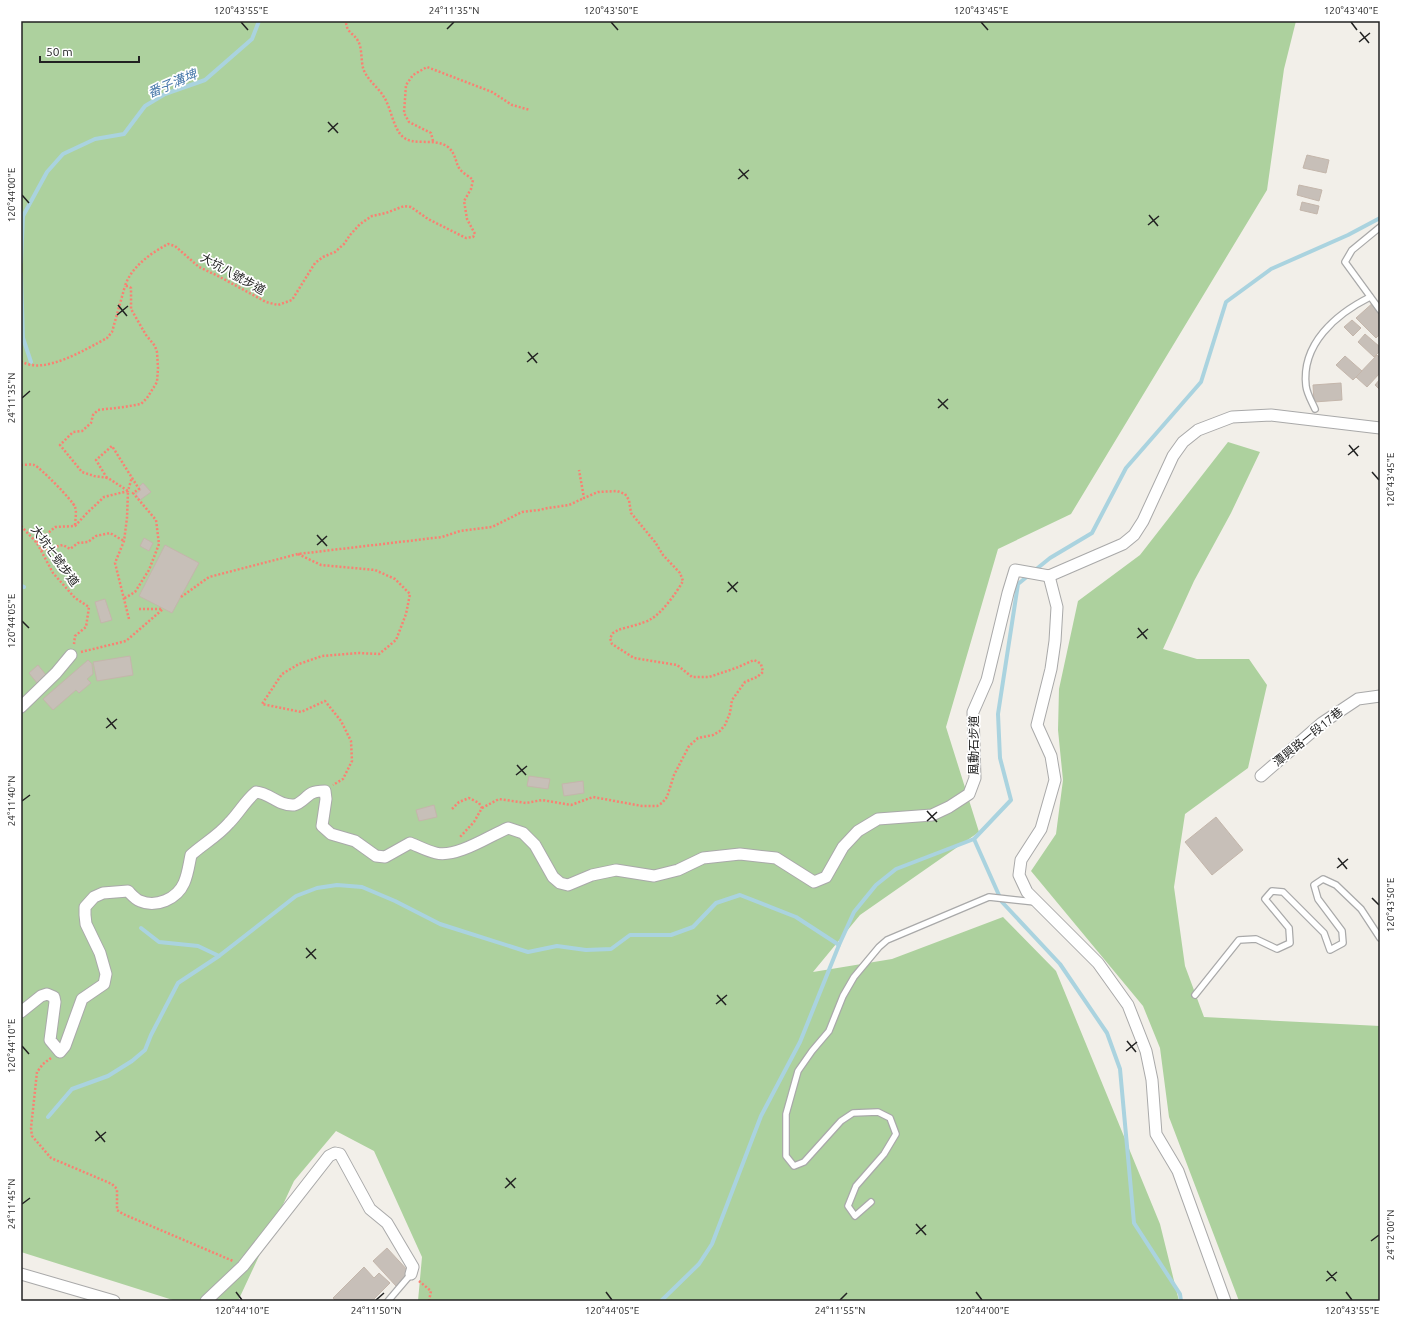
<svg xmlns="http://www.w3.org/2000/svg" width="1401" height="1322" font-family="Ubuntu,'Noto Sans TC',sans-serif">
<rect width="100%" height="100%" fill="#f2efe9"/>
<g fill="#add19e">
<polygon points="21,21 1296,21 1284,69 1267,190 1071,514 998,549 946,727 979,832 860,915 813,972 892,959 1003,917 1056,971 1160,1224 1179,1301 418,1301 422,1257 374,1151 336,1131 294,1181 238,1301 176,1301 21,1252"/>
<polygon points="1228,442 1260,452 1231,513 1194,581 1163,649 1197,659 1249,659 1267,685 1248,768 1185,814 1174,887 1185,966 1204,1017 1380,1026 1380,1301 1239,1301 1169,1117 1160,1048 1143,1006 1031,871 1056,834 1063,780 1058,730 1059,689 1078,601 1140,555"/>
</g>
<g fill="none" stroke-linecap="round" stroke-linejoin="round">
<g stroke="#aad3df" stroke-width="4">
<polyline points="21,215 23,216 47,172 63,154 95,139 124,134 145,106 165,94 205,80 252,39 259,21"/>
<polyline points="21,262 23,216"/>
<polyline points="21,274 23,338 31,362"/>
<polyline points="21,586 24,587"/>
<polyline points="974,839 1002,902 1060,964 1107,1033 1120,1069 1134,1223 1180,1294 1181,1301"/>
<polyline points="141,928 159,942 198,946 219,956"/>
<polyline points="48,1117 72,1089 108,1076 132,1061 145,1050 151,1035 178,983 219,956 296,896 317,888 337,885 362,887 395,901 440,924 528,952 557,946 586,950 611,949 630,935 671,935 693,927 716,903 740,895 796,917 839,945"/>
<polyline points="661,1301 699,1264 712,1244 761,1116 800,1042 839,945 854,912 876,885 896,869 974,839 1011,800 1000,758 998,714 1018,584 1050,558 1092,533 1126,468 1201,382 1226,302 1271,269 1348,235 1380,218"/>
</g>
</g>
<g fill="#c7bfb8" stroke="#c4b6ab">
<polygon points="1307,155 1329,160 1326,173 1303,168"/>
<polygon points="1299,185 1322,190 1319,201 1297,195"/>
<polygon points="1302,202 1319,206 1317,214 1300,210"/>
<polygon points="1375,301 1380,306 1380,334 1376,338 1356,318"/>
<polygon points="1352,320 1361,328 1353,336 1344,327"/>
<polygon points="1365,334 1380,347 1380,351 1374,357 1358,342"/>
<polygon points="1377,355 1380,358 1380,373 1367,387 1356,377"/>
<polygon points="1345,356 1362,371 1353,380 1336,365"/>
<polygon points="1380,379 1380,390 1375,385"/>
<polygon points="1341,383 1342,400 1314,402 1313,385"/>
<polygon points="143,483 151,492 140,500 136,494 141,490 139,487"/>
<polygon points="144,538 153,543 149,551 140,546"/>
<polygon points="165,545 199,563 172,613 139,596"/>
<polygon points="105,599 112,620 101,623 95,602"/>
<polygon points="130,656 133,675 97,681 93,662"/>
<polygon points="88,660 92,664 93,674 87,679 91,683 79,693 76,690 53,710 43,699"/>
<polygon points="38,665 46,675 37,683 29,673"/>
<polygon points="529,776 550,779 548,789 527,786"/>
<polygon points="583,781 584,793 564,796 562,784"/>
<polygon points="434,805 437,817 419,821 416,810"/>
<polygon points="1216,817 1243,850 1212,875 1185,842"/>
<polygon points="387,1248 410,1273 396,1286 373,1261"/>
<polygon points="364,1267 374,1278 379,1273 390,1283 372,1301 336,1301 333,1298"/>
</g>
<g fill="none" stroke-linecap="round" stroke-linejoin="round">
<g stroke="#a9a9a9" stroke-width="8">
<g id="service">
<polyline points="1380,227 1352,250 1345,262 1380,310"/>
<path d="M1315,409C1312,402 1307,394 1306,386C1301,344 1336,314 1370,297"/>
<polyline points="1195,995 1239,940 1256,939 1277,949 1290,943 1289,928 1265,899 1272,891 1283,892 1324,933 1330,950 1343,943 1342,931 1318,899 1314,885 1323,879 1336,885 1361,909 1380,938"/>
<polyline points="871,1202 855,1216 848,1206 856,1186 884,1154 896,1134 890,1118 878,1112 853,1113 841,1121 804,1162 794,1166 786,1156 786,1114 798,1071 812,1051 829,1031 843,996 854,977 879,947 887,940 989,897 1035,902"/>
<polyline points="388,1301 411,1274"/>
</g>
</g>
<g stroke="#a9a9a9" stroke-width="13">
<g id="minor">
<polyline points="1049,576 1057,607 1055,641 1051,669 1037,725 1051,756 1055,780 1041,829 1021,860 1019,875 1027,892 1098,963 1128,1005 1146,1051 1152,1080 1156,1134 1178,1171 1225,1301"/>
<polyline points="1049,576 1123,544 1134,535 1143,521 1173,456 1183,442 1198,430 1232,417 1271,415 1380,428"/>
<polyline points="21,707 56,673 71,655"/>
<polyline points="1261,776 1322,723 1358,699 1380,696"/>
<path d="M21,1012L41,996L47,994L54,997L55,1002L50,1040L60,1052L65,1046L82,999L104,984L106,974L100,953L86,924L85,915V907L94,897L103,893L128,891C132,895 135,899 140,901C156,908 177,899 184,883C188,874 189,864 191,855C203,844 218,836 229,823C239,813 245,801 256,792C270,793 278,806 294,805C301,804 306,796 312,793C316,791 321,791 325,791L326,799L322,826L331,834L355,841L376,856L385,857L410,843C418,846 427,851 436,853C457,858 489,836 508,828L523,833L535,845L553,877L560,883L568,885L592,875L616,870L654,876L678,870L703,858L740,854L776,858L814,882L826,877L843,847L858,831L878,819L932,815L949,807L969,794L975,778L973,712L987,680L1008,593L1015,570L1049,576"/>
<polyline points="21,1274 114,1301"/>
<polyline points="206,1301 243,1266 329,1156 335,1153 340,1154 370,1209 387,1223 413,1267 411,1274"/>
</g>
</g>
<g stroke="#fa8072" stroke-width="2.5" stroke-dasharray="2 2" stroke-linecap="butt">
<polyline points="433,141 431,133 409,122 404,113 406,85 413,75 427,67 492,92 512,105 530,110"/>
<path d="M21,361C43,376 86,349 107,338L112,332L125,286"/>
<path d="M21,465C25,465 30,464 34,465C40,467 73,501 75,507C77,512 75,521 75,526"/>
<polyline points="107,478 96,460 112,446 139,489 133,493 156,520 159,544 149,570 135,592 123,599"/>
<polyline points="21,526 37,543 53,573 75,598 89,607 86,627 75,636 74,644"/>
<polyline points="37,543 55,527 75,526 87,513 104,497 128,491 132,477"/>
<polyline points="41,550 63,545 70,549 78,543 88,542 96,536 110,533 124,541"/>
<polyline points="298,554 321,565 375,570 395,579 410,594 406,614 396,640 379,654 358,653 322,656 299,664 282,674 262,704 301,712 325,701 341,721 351,741 352,761 343,779 333,785"/>
<polyline points="181,597 209,577 298,554 442,537 460,531 492,527 522,512 539,510 548,508 569,505 584,498"/>
<polyline points="139,609 163,609"/>
<path d="M129,619L115,563L124,541L127,518L128,491L108,478L94,476L82,472L60,445L73,432L82,431L91,423L93,415L98,410L124,407L141,404L147,398L157,382L158,368L157,352L155,346L146,335L131,309V288L128,286H125C131,267 151,253 168,244L175,246L199,267L218,276L266,302L278,305L292,300L315,263L323,257L335,252L344,244L350,235L360,224L372,216L386,213L404,206L411,207L428,219L466,238L473,237L475,234L467,219L464,201L471,189L473,180C469,176 462,173 459,168C455,161 456,154 448,147C435,137 412,147 402,136C393,127 391,108 384,97C378,87 367,80 363,68C361,60 362,47 358,41C354,33 346,33 346,21"/>
<polyline points="81,652 126,641 163,609"/>
<path d="M482,808L499,799L526,803L542,800L571,805L593,797L642,806H657L662,803L667,797L674,775L689,746L698,738L713,735L720,731L725,725L730,713L732,700L745,682L757,677L763,672L761,664L758,662L754,660L736,668L709,677H692L677,665L634,658L612,644L610,638L613,633L618,630C627,627 643,624 651,619C662,613 677,592 683,581L680,573L663,555L655,542L631,513L629,500L625,494L617,491L598,492L584,498L579,470"/>
<polyline points="452,809 459,802 469,798 479,803 482,808 474,822 459,838"/>
<polyline points="51,1058 43,1064 37,1072 31,1128 32,1136 51,1158 112,1184 117,1189 117,1210 123,1214 233,1261"/>
<polyline points="419,1281 431,1291 429,1301"/>
</g>
<use href="#service" stroke="#fff" stroke-width="5.5"/>
<use href="#minor" stroke="#fff" stroke-width="11"/>
</g>
<path fill="none" stroke="#222" stroke-width="1.5" d="M241,22L248,30M611,22L618,30M981,22L988,30M1351,22L1357,30M447,29L454,22M1360,32L1369,43M1359,42L1370,33M328,122L338,133M328,132L338,123M739,169L748,179M738,179L749,170M22,195L29,203M1149,215L1158,226M1148,225L1159,216M118,305L127,316M117,315L128,306M528,352L537,363M527,362L538,353M22,398L30,391M938,399L948,409M938,408L948,399M1349,445L1358,456M1348,455L1359,446M1372,472L1379,480M317,535L327,546M317,545L327,536M728,582L737,592M727,592L738,582M22,621L29,628M1138,628L1147,639M1137,638L1148,629M107,718L116,729M106,728L117,719M517,765L526,775M516,775L527,766M22,801L30,795M927,811L937,822M927,821L937,812M1338,858L1347,869M1337,868L1348,859M1372,898L1379,905M306,948L316,959M306,958L316,949M717,995L726,1005M716,1004L727,995M1127,1041L1136,1052M22,1046L29,1054M1126,1051L1137,1042M96,1131L105,1142M95,1141L106,1132M506,1178L515,1188M505,1188L516,1178M22,1204L30,1198M916,1224L926,1235M916,1234L926,1225M1371,1241L1379,1235M1327,1271L1336,1281M1326,1281L1337,1272M236,1292L242,1300M606,1292L612,1300M976,1292L982,1300M1346,1292L1352,1300M376,1300L384,1293M840,1300L847,1293"/>
<g text-anchor="middle" stroke-width="3.5" stroke-linejoin="round" paint-order="stroke">
<g font-size="12" fill="#222" stroke="#fff">
<text transform="translate(233 274) rotate(29)" y="4">大坑八號步道</text>
<text transform="translate(55 556) rotate(54)" y="4">大坑七號步道</text>
<text transform="translate(1308 737) rotate(-39)" y="4">潭興路一段17巷</text>
<text transform="translate(974 745) rotate(-90)" y="4">風動石步道</text>
</g>
<g font-size="13" font-style="italic" fill="#4a7aab" stroke="#fff">
<text transform="translate(172 83) rotate(-23)" y="5">番子溝埤</text>
</g>
</g>
<rect width="1401" height="1322" fill="none" stroke="#ffffff" stroke-width="44"/>
<path d="M40 56v6h99v-6" fill="none" stroke="#222222" stroke-width="2"/>
<text x="46" y="56" font-size="12" fill="#222222" stroke="#ffffff" stroke-width="3" paint-order="stroke">50 m</text>
<rect x="22" y="22" width="1357" height="1278" fill="none" stroke="#222" stroke-width="1.5"/>
<g font-size="10" text-anchor="middle" fill="#222">
<text x="241" y="14">120°43'55"E</text>
<text x="454" y="14">24°11'35"N</text>
<text x="611" y="14">120°43'50"E</text>
<text x="981" y="14">120°43'45"E</text>
<text x="1351" y="14">120°43'40"E</text>
<text transform="translate(11 195) rotate(-90)" y="4">120°44'00"E</text>
<text transform="translate(11 398) rotate(-90)" y="4">24°11'35"N</text>
<text transform="translate(1390 480) rotate(-90)" y="4">120°43'45"E</text>
<text transform="translate(11 621) rotate(-90)" y="4">120°44'05"E</text>
<text transform="translate(11 801) rotate(-90)" y="4">24°11'40"N</text>
<text transform="translate(1390 905) rotate(-90)" y="4">120°43'50"E</text>
<text transform="translate(11 1046) rotate(-90)" y="4">120°44'10"E</text>
<text transform="translate(11 1204) rotate(-90)" y="4">24°11'45"N</text>
<text transform="translate(1390 1235) rotate(-90)" y="4">24°12'00"N</text>
<text x="242" y="1314">120°44'10"E</text>
<text x="376" y="1314">24°11'50"N</text>
<text x="612" y="1314">120°44'05"E</text>
<text x="840" y="1314">24°11'55"N</text>
<text x="982" y="1314">120°44'00"E</text>
<text x="1352" y="1314">120°43'55"E</text>
</g>
</svg>
